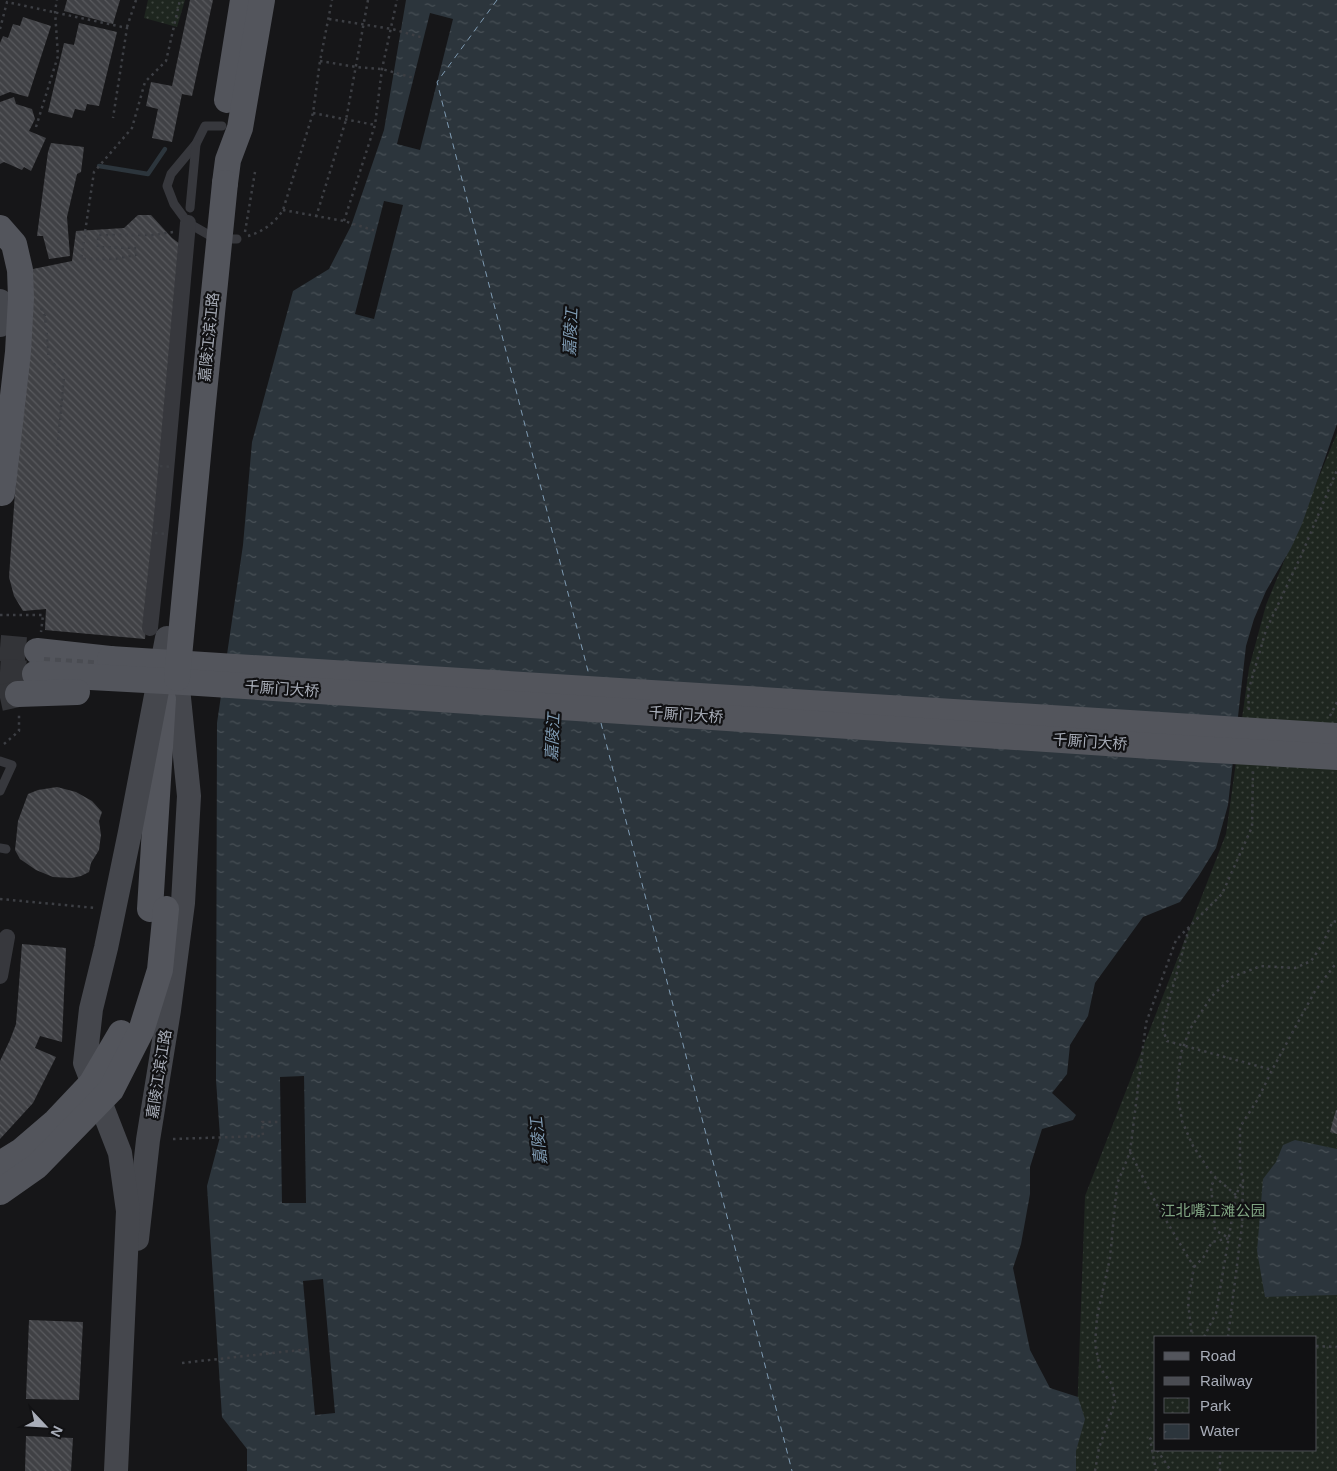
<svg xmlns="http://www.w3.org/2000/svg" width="1337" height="1471" font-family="Helvetica,'Noto Sans SC',sans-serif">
<defs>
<pattern id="park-dots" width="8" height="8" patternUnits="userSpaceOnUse" patternTransform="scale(1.25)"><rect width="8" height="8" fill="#1e261f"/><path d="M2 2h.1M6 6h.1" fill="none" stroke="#3c433d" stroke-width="1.8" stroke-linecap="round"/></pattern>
<pattern id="water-ripples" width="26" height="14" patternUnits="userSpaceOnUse" patternTransform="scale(1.25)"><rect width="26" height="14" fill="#2c353c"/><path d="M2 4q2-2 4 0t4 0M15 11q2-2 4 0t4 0" fill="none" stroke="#485056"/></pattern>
<pattern id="building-back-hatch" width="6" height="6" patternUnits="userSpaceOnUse" patternTransform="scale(1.25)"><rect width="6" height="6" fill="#404145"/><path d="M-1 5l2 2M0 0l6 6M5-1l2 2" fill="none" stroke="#595a5e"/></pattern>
</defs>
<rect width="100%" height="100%" fill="#161618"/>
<g fill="url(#park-dots)" fill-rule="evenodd">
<polygon points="148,0 185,0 177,27 144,18"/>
<path d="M1337,433V1471H1075L1085,1196L1226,834L1249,668L1266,605ZM1156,1337H1316V1450H1156Z"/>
</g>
<g fill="url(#water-ripples)">
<polygon points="406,0 1337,0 1337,424 1302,524 1291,548 1266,591 1254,619 1246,646 1228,805 1216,848 1198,877 1180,902 1143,917 1095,983 1088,1016 1070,1045 1067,1074 1052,1093 1076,1115 1073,1120 1042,1129 1030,1167 1030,1194 1021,1244 1013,1268 1030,1350 1050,1388 1078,1397 1085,1419 1076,1451 1076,1471 247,1471 247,1449 222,1417 207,1186 220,1137 216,1080 217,723 243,545 252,442 293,291 329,269 351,226 384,130"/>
<polygon points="1295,1140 1337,1149 1337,1295 1265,1297 1257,1251 1263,1179 1276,1162 1283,1145"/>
</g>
<g fill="#161618">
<polygon points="430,13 453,19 420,150 397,144"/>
<polygon points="384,201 403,205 374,319 355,314"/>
<polygon points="304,1076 306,1203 282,1203 280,1077"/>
<polygon points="323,1279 335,1413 315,1415 303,1281"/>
</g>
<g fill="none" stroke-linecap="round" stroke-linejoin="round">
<polyline stroke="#2c353c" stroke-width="4.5" points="99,166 148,174 165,149"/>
<g stroke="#7f9bb3" stroke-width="1" stroke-dasharray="6 5" stroke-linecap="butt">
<polyline points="497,0 437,82 589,675"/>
<polyline points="601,723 792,1471"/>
</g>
</g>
<g fill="url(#building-back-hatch)">
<polygon points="67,0 120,0 113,24 64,11"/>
<polygon points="190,0 213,0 192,96 182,94 172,142 152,138 158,109 146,106 151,82 172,86"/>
<polygon points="23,17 51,26 28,97 10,92 0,96 0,43 3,36 8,38 13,24 20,26"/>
<polygon points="79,23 117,32 99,106 87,104 85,111 75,109 72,118 48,112 64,43 74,45"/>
<polygon points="14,97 16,104 32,109 35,119 29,131 46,138 31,171 24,167 22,170 4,162 0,164 0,102"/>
<polygon points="51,143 84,147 81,172 77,174 67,217 70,256 49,259 43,236 37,236 48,152"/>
<polygon points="138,215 151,215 172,238 180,244 145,639 45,630 46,609 23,611 14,596 9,577 25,352 33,269 72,261 76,231 124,228"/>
<polygon points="57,787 76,792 92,801 102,812 99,821 101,835 100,842 99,850 91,863 89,872 81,876 72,878 53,877 36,870 20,859 15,850 18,821 28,794 38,790"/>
<polygon points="22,944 66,948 62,1042 40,1036 35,1048 56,1057 33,1103 0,1139 0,1061 10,1040 16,1024"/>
<polygon points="1336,1110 1337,1110 1337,1134 1330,1132"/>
<polygon points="29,1320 83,1322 79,1400 26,1399"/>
<polygon points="26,1436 73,1438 71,1471 25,1471"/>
</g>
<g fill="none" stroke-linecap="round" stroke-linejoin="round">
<g stroke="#333438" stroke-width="26" stroke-dasharray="26 13" stroke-linecap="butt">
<polyline points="0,648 37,651"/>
<polyline points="0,672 35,674"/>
<polyline points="0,698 18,694"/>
</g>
<g stroke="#3d3f44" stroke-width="2.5" stroke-dasharray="2.5 4" stroke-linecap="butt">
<polyline points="329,19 392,29 424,38"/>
<polyline points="127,27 136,0"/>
<polyline points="0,29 7,2 127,28 113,118"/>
<polyline points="320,61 356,67 382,69 414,78"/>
<polyline points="313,113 375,125"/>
<polyline points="36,127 58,56 55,11 57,0"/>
<polyline points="283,210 344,221 376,231"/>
<polyline points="316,217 346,120 368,0"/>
<polyline points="344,221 375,125 382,69 397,0"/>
<polyline points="173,232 155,235 98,235 98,247 135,248 136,255 114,259 81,259 94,172 132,128 145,82 166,61 180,0"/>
<polyline points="245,232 255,172"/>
<path d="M248,236C262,232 275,223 283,210L313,113L320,61L332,0"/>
<polyline points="41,308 45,316 49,359 64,375 57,455"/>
<polyline points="0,615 43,615 41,632"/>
<polyline points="1249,710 1248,692 1266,630 1301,556 1337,470"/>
<polyline points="1330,716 1337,702"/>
<polyline points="4,744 19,731 19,714"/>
<polyline points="0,899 96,908"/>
<polyline points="1189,928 1162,1027 1167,1041 1272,1070"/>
<polyline points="173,1139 263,1136 262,1122 281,1122"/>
<polyline points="1130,1152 1158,1207 1194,1267 1188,1302 1192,1337 1194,1337"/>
<polyline points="1236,1195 1216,1178 1209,1170 1193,1146 1182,1121 1177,1090 1181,1053 1190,1029 1212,996 1232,977 1261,966 1295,968 1311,961 1322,945 1333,921 1337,922"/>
<polyline points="1194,1267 1203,1258 1212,1242 1229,1238 1215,1230 1211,1186 1216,1178"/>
<polyline points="1204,1337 1216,1313 1236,1195 1242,1182"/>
<polyline points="1228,1337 1242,1225 1243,1180 1240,1167 1240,1127 1258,1099 1272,1070 1315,991 1337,962"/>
<polyline points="1316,1346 1337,1347"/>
<polyline points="182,1363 309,1349"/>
<polyline points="1156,1433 1150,1439 1156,1471"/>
<polyline points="1157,1450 1171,1471"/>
<polyline points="1095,1471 1099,1448 1115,1402 1112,1384 1100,1368 1095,1344 1097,1317 1110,1258 1117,1184 1130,1152 1146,1023 1176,940 1222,894 1252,827 1253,771"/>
<polyline points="1220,1471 1220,1450"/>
</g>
<g stroke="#37383d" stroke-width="9">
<polyline points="222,126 205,126 196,144 171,174 167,186 174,204 188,223 216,239 237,239"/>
<polyline points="190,208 196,144"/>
<polyline points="0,761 12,765 0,791"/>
<polyline points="0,848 6,849"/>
</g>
<g stroke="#37383d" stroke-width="16">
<polyline points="150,628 162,516 188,223"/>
<polyline points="0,976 7,937"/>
</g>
<g stroke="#45474d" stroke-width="24">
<polyline points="0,301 0,325"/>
<polyline points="137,1239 148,1140 169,1010 183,903 189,796 177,678"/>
</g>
<g stroke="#53555c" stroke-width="26">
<polyline points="227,100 243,0"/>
<polyline points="225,183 228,160 240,128 262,0"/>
<polyline points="0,228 14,244 20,270 21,298 18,352 2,493"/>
<polyline points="37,651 110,659"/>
<polyline points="150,909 163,699"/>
</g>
<g stroke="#4a4c52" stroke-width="4" stroke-dasharray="6 5" stroke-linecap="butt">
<polyline points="44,659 1337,740"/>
<polyline points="43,669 1337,749"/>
</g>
<g stroke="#3d3f44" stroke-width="2.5" stroke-dasharray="2.5 4" stroke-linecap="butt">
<polyline points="160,466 172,467"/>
<polyline points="155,533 166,534"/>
</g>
<polyline stroke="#45474d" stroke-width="24" points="116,1471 128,1211 120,1153 85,1063 91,1009 106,948 130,832 167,638"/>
<g stroke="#53555c" stroke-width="26">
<polyline points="110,659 1337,736"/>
<polyline points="35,674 183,682 1196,749 1337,757"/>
<polyline points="177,678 202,413 225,183"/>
<polyline points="18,694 77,692"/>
<polyline points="0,1164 21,1151 56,1121 91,1084 121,1033"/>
<polyline points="0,1192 37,1166 111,1090 141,1031 160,970 166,909"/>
</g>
</g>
<g text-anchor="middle" stroke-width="4.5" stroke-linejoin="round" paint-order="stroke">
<g font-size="15" fill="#a8adb8" stroke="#111113">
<text transform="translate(209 337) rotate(-84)" y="5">嘉陵江滨江路</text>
<text transform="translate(282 689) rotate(4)" y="5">千厮门大桥</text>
<text transform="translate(686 715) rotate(4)" y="5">千厮门大桥</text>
<text transform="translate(1090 742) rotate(4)" y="5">千厮门大桥</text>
<text transform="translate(159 1074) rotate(-81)" y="5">嘉陵江滨江路</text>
</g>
<g font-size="15" fill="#7fa381" stroke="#111113">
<text x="1213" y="1216">江北嘴江滩公园</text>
</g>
<g font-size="16" font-style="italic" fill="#7f9bb3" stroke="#111113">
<text transform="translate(570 332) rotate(-87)" y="6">嘉陵江</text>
<text transform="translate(552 737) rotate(-87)" y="6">嘉陵江</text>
<text transform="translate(538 1141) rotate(-96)" y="6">嘉陵江</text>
</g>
</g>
<rect x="1154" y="1336" width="162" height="115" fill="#111113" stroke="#4d4f55"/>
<rect x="1164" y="1352" width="25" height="8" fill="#53555c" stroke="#4d4f55"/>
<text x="1200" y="1361" font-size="15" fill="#a8adb8">Road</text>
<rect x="1164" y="1377" width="25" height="8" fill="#4a4c52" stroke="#4d4f55"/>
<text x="1200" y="1386" font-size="15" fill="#a8adb8">Railway</text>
<rect x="1164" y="1398" width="25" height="15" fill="url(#park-dots)" stroke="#4d4f55"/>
<text x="1200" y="1411" font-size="15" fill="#a8adb8">Park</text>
<rect x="1164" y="1424" width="25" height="15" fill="url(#water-ripples)" stroke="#4d4f55"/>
<text x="1200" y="1436" font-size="15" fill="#a8adb8">Water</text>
<g transform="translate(45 1426) rotate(115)" stroke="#111113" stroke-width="4" paint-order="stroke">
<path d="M0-4L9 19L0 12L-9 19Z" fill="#a8adb8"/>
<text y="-8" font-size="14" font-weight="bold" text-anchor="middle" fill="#a8adb8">N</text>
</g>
</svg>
